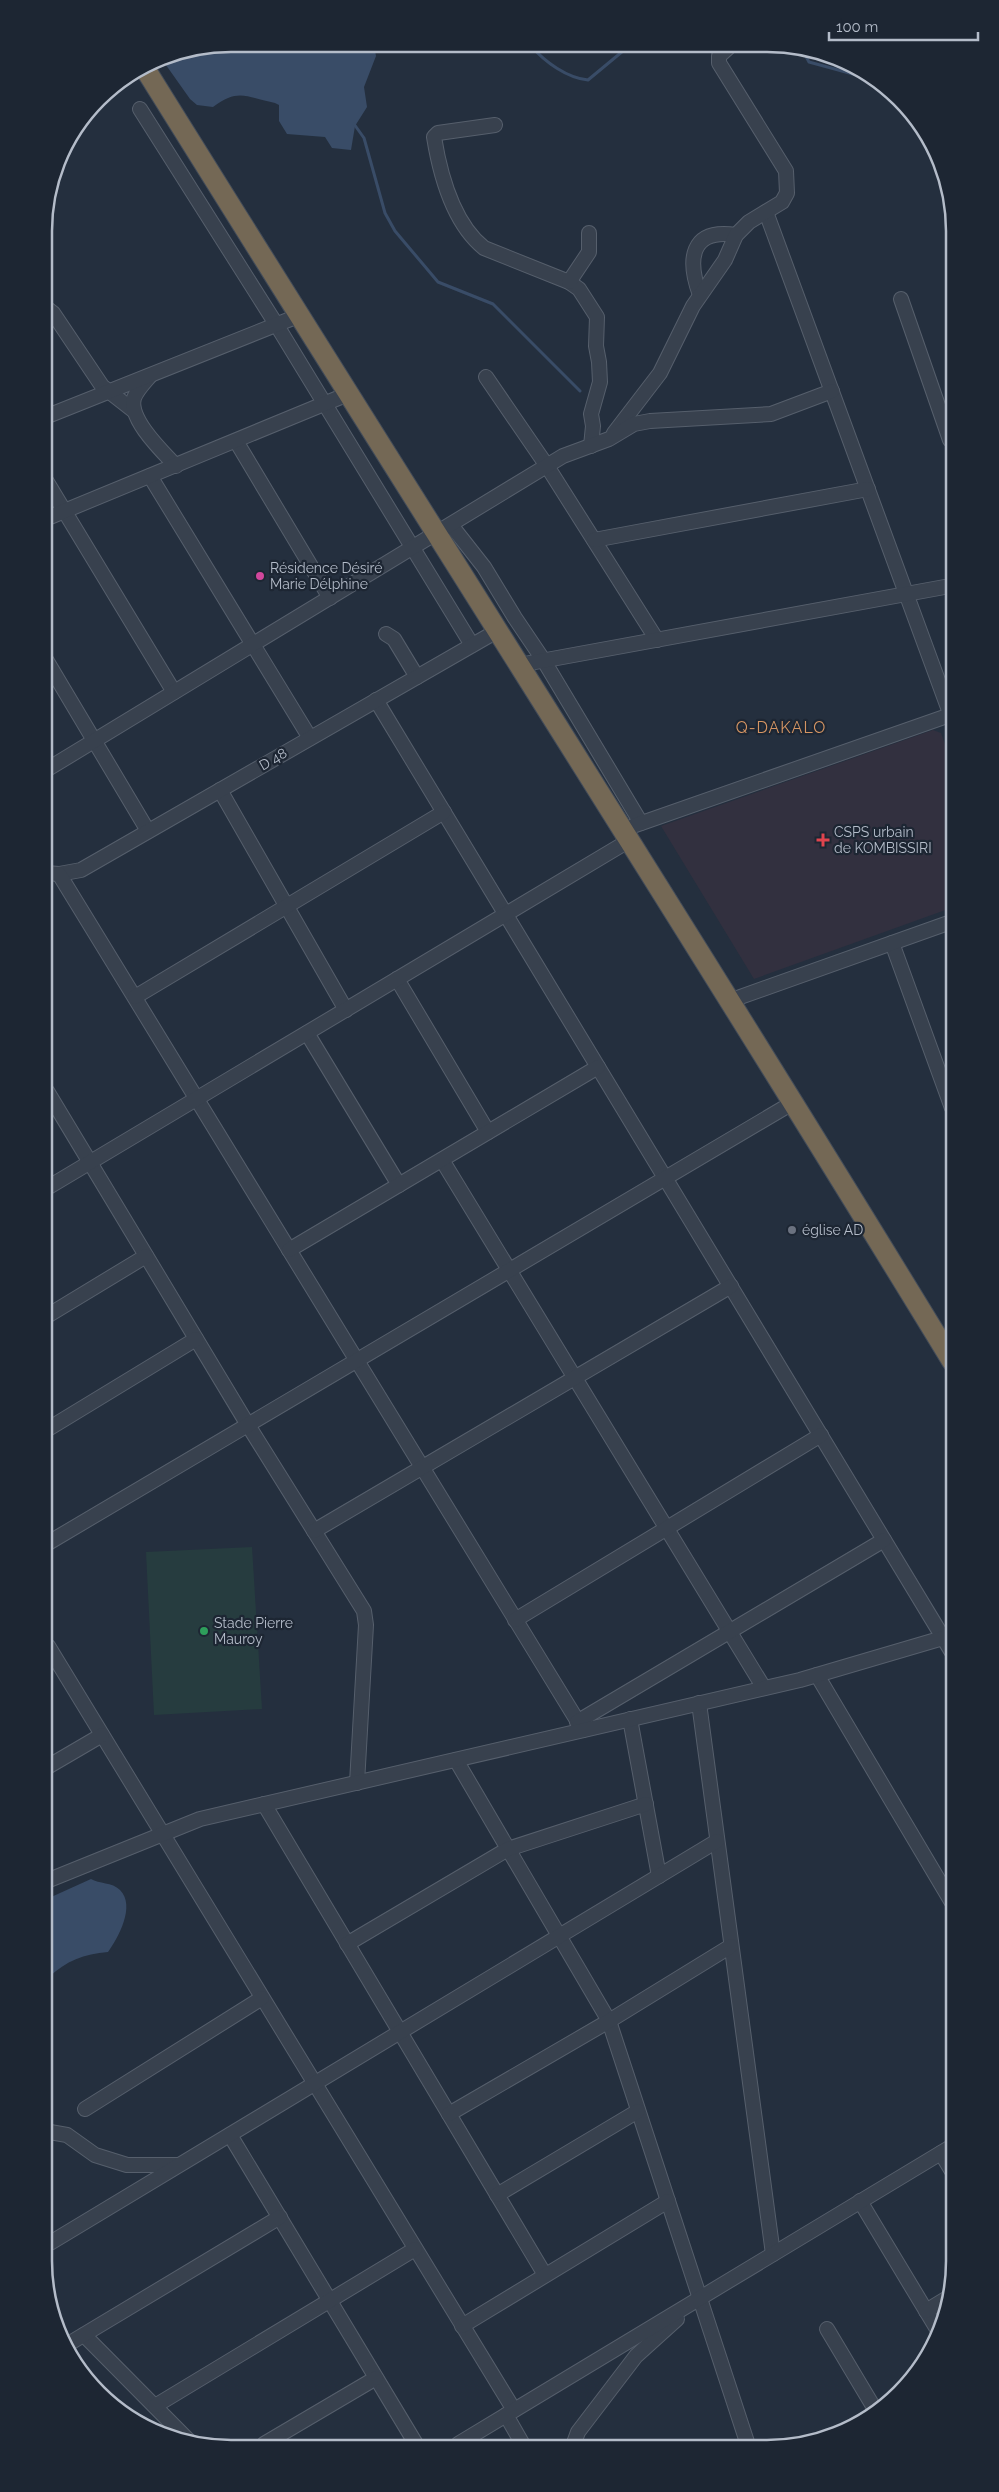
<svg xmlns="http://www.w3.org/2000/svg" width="999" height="2492" font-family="Raleway,sans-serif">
<rect width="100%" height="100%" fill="#242f3e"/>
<polygon fill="#32303f" points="933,730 941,733 951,761 951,908 754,979 661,826"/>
<polygon fill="#263c3f" points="252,1547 262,1709 154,1715 146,1552"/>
<g fill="#394c67">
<path d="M231,44L374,45L376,56L364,87L367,107L355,126L351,150L332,148L325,137L287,134L279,121V105L275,103C245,97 239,88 213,107L197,105L190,99L161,58Z"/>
<path d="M91,1879C99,1884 112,1882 120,1890C136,1906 118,1938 108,1952C84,1954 66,1961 49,1977V1898Z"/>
</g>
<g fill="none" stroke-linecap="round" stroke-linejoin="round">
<g stroke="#394c67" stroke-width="3">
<path d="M531,46C545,62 567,78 588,80L629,46"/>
<polyline points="801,47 809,62 853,74 863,72"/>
<polyline points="354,124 364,138 385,213 395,231 438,282 493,304 580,391"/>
</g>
<g stroke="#565f6c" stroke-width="16">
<g id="minor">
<polyline points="140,109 276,324 472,645"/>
<path d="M495,125L438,133L434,137C440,174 453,223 484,248L569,282L579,289L597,317L596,346L599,362L600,382L591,414L593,426L591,446"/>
<polyline points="766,212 950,713"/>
<polyline points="569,282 589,252 589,233"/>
<path d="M700,295C687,260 690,228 736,235"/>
<polyline points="901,299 950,440"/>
<polyline points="44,306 53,313 102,386 134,411"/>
<path d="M150,376C144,383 137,390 134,398C128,419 163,452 176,466"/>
<polyline points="486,377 547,466 657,640"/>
<polyline points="45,417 298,316"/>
<polyline points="614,433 660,373 693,306 725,260 736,235 749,222 782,202 787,193 786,171 719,63 719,56 729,47"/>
<polyline points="236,441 330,598"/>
<polyline points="150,476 310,738"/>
<polyline points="45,479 174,692"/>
<polyline points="45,519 348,394"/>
<polyline points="451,525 484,567 515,618 544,661 641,823"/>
<polyline points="594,540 868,489"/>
<polyline points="386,634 394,639 417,677"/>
<polyline points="45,658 148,831"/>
<polyline points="519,665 950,586"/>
<polyline points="376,700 953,1654"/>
<polyline points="46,770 563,456 609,439 634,424 650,421 771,414 832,391"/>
<polyline points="220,790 346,1010"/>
<polyline points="633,826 950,715"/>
<polyline points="46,873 59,874 81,870 497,631"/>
<polyline points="59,874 583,1730"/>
<polyline points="892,943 952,1108"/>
<polyline points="397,979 488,1132"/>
<polyline points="135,997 444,812"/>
<polyline points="729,1001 951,922"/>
<polyline points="307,1033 399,1185"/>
<polyline points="47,1091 248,1425 364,1611 366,1625 357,1783"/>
<polyline points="442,1160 764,1688"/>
<polyline points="47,1188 630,840"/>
<polyline points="289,1250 598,1067"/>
<polyline points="47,1316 146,1256"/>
<polyline points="48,1429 196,1339"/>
<polyline points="314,1531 731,1286"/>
<polyline points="48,1543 794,1102"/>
<polyline points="515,1620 821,1435"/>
<polyline points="48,1646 514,2410"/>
<polyline points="817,1675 954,1906"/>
<polyline points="699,1703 773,2254"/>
<polyline points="630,1719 659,1876"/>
<polyline points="577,1722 884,1540"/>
<polyline points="456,1760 609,2021 747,2442"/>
<polyline points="49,1766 102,1735"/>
<polyline points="264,1804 545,2275"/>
<polyline points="49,1880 200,1819 800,1680 953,1635"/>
<polyline points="347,1944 508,1849 646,1804"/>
<polyline points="85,2109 262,1998"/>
<polyline points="449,2114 609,2021 731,1946"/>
<polyline points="50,2132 67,2135 95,2155 127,2165 178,2165"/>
<polyline points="230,2135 416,2444"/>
<polyline points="941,2153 955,2176"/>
<polyline points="497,2195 638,2111"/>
<polyline points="860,2201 940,2334"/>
<polyline points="50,2243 717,1841"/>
<polyline points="926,2311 949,2297"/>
<polyline points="462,2326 668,2201"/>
<polyline points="827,2329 876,2411"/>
<polyline points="84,2335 191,2443"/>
<polyline points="65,2346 280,2217"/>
<polyline points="155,2406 415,2249"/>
<polyline points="506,2415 522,2443"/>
<polyline points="574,2443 578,2432 636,2356 677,2319"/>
<polyline points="264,2444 376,2378"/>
<polyline points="458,2444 954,2145"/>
</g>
</g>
<g stroke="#434c59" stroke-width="22">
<path id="highway" d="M144,67C413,499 687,927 952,1361"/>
</g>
<use href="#minor" stroke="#38414e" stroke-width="14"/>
<use href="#highway" stroke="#746855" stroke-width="20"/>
</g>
<circle fill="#d1479c" stroke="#1d2633" stroke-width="2" cx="260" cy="576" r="5"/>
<path fill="#e0444e" stroke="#1d2633" stroke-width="2" d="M820.5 832.5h5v5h5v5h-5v5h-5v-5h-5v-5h5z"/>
<circle fill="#6b7280" stroke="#1d2633" stroke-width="2" cx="792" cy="1230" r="5"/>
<circle fill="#2e9e5b" stroke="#1d2633" stroke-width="2" cx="204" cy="1631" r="5"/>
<g text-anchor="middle" stroke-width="4.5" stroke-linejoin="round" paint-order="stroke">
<g font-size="14" fill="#b4bcc9" stroke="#1d2633" text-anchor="start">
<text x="270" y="573">Résidence Désiré<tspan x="270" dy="16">Marie Délphine</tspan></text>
<text x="834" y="837">CSPS urbain<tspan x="834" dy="16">de KOMBISSIRI</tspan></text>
<text x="802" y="1235">église AD</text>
<text x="214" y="1628">Stade Pierre<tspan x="214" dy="16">Mauroy</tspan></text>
</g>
<g font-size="14" fill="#b4bcc9" stroke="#1d2633">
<text transform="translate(273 759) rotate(-30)" y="5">D 48</text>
</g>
<g font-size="16" letter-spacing="1" fill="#d59563" stroke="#1d2633">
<text x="781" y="733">Q-DAKALO</text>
</g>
</g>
<path d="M0 0H999V2492H0ZM231 52H767A179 179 0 0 1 946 231V2261A179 179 0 0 1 767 2440H231A179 179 0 0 1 52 2261V231A179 179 0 0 1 231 52Z" fill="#1d2633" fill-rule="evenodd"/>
<path fill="none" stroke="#b4bcc9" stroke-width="2.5" d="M231 52H767A179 179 0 0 1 946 231V2261A179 179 0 0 1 767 2440H231A179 179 0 0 1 52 2261V231A179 179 0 0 1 231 52Z"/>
<path d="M829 32v8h149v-8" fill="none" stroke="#b4bcc9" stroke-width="2.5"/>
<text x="836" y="32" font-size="15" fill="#b4bcc9" stroke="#1d2633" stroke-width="4" paint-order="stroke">100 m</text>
</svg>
